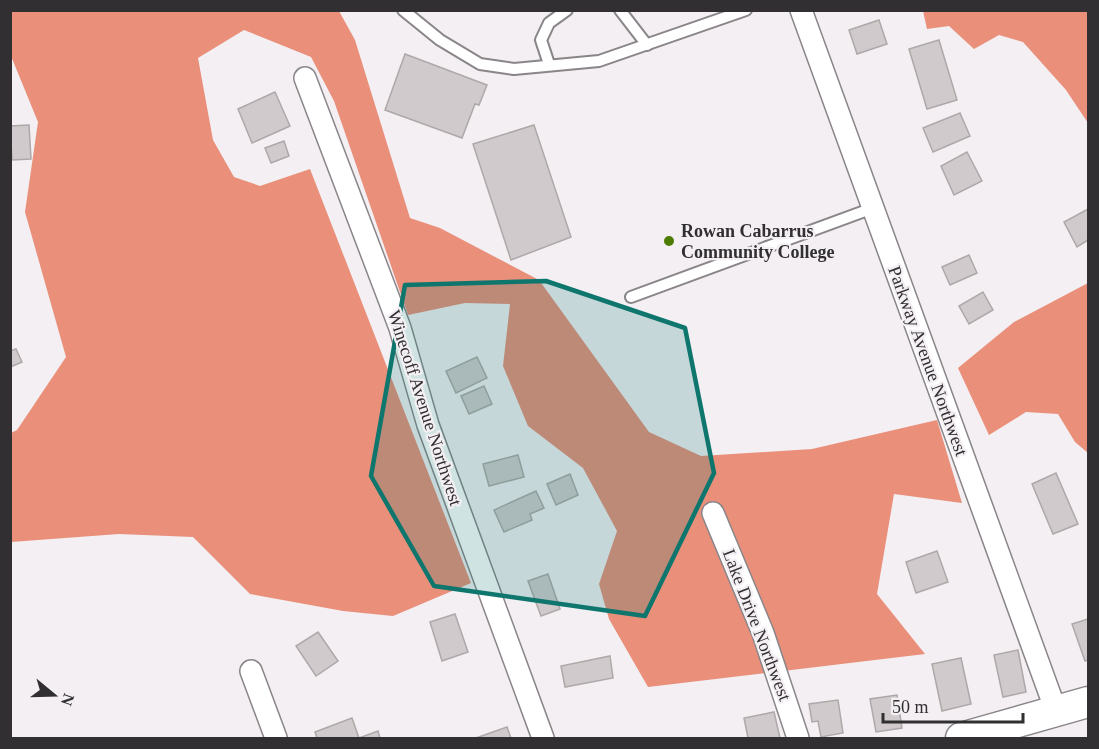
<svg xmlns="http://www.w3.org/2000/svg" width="1099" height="749" font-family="'Times New Roman',serif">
<rect width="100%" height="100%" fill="#f3eff3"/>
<g fill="#e98f7a">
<polygon points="11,10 339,11 355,40 410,218 440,228 539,280 649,432 701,456 812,449 937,420 962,503 894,494 877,594 925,654 648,687 609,619 599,584 617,531 583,468 528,426 503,366 510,304 465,303 408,315 334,101 311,57 244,30 198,58 213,140 234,177 260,186 310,169 471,583 393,616 343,611 250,594 193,537 119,534 11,542 11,433 17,430 66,357 25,212 38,122 11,56"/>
<polygon points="923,11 1088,11 1088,123 1066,90 1023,42 999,35 974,49 949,26 927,29"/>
<polygon points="1088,283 1088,453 1075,442 1058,414 1026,412 989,435 958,368 1014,322"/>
</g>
<g fill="#d1cacc" stroke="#aea8a9" stroke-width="1.5">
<polygon points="879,20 887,44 857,54 849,30"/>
<polygon points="939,40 957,100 927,109 909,49"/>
<polygon points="405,54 487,85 479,105 475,104 462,138 385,110"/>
<polygon points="275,92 290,126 252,143 238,109"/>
<polygon points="960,113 970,136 933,152 923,128"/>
<polygon points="29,125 31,159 12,160 10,126"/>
<polygon points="534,125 571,237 511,260 473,144"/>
<polygon points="284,141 289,156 271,163 265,148"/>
<polygon points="967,152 982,181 954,195 941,166"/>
<polygon points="1088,209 1088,240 1077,247 1064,222"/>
<polygon points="969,255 977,273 950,285 942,267"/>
<polygon points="983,292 993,310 969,324 959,306"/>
<polygon points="16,349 22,362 10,367 10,351"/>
<polygon points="477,357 487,378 456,393 446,371"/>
<polygon points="484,386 492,404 469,414 461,396"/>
<polygon points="518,455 524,477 489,486 483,464"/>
<polygon points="1056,473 1078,524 1053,534 1032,484"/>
<polygon points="570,474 578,495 556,505 547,484"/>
<polygon points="536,491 544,508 530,514 532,520 504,532 494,510"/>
<polygon points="937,551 948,582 916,593 906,562"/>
<polygon points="548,574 560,609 541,616 528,581"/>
<polygon points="455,614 468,652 442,661 430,622"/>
<polygon points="1088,619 1088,660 1085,661 1072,624"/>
<polygon points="318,632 338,661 316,676 296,646"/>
<polygon points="1018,650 1026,692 1003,697 994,655"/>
<polygon points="610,656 613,678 565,687 561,666"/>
<polygon points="961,658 971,704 942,711 932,664"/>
<polygon points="897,695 902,728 876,732 870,699"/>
<polygon points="838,700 843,733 821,737 818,721 812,722 809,704"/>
<polygon points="774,712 780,738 748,738 744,718"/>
<polygon points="352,718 359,738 378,731 380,738 317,738 315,732"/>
<polygon points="507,727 511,738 476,738"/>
</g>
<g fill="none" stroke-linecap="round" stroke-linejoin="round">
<g stroke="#898589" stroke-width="14">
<g id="lane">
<polyline points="403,10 440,40 480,64 514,69 599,61 746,10"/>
<polyline points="620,10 647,45"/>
<polyline points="549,64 541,40 549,23 567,10"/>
<polyline points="631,297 873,208"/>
</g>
</g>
<g stroke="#898589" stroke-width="24">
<g id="street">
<polyline points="801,10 1056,711"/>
<polyline points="305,78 400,328 428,425 543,738"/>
<polyline points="713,513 763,633 798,738"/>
<polyline points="251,671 276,738"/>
</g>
</g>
<g stroke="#898589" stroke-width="33">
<polyline id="secondary" points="961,738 1088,702"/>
</g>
<use href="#lane" stroke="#fff" stroke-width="10"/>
<use href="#street" stroke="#fff" stroke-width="21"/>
<use href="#secondary" stroke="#fff" stroke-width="30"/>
</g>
<path fill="#0f766e" fill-opacity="0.2" stroke="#0f766e" stroke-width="4.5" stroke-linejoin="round" d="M546,281L685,328L714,473L645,616L434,586L371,476L405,285Z"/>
<circle fill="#4d7c02" stroke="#f3eff3" stroke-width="2" cx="669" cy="241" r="6"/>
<g text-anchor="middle" stroke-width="4.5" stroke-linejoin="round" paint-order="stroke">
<g font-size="18" font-weight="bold" fill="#312f31" stroke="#f3eff3" text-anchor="start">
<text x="681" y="237">Rowan Cabarrus<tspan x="681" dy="21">Community College</tspan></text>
</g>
<g font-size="18" fill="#312f31" stroke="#f3eff3">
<text transform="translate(928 361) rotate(70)" y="6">Parkway Avenue Northwest</text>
<text transform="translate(425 408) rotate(72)" y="6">Winecoff Avenue Northwest</text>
<text transform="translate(757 625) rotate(69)" y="6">Lake Drive Northwest</text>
</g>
</g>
<rect width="1099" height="749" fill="none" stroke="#312f31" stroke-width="24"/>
<g transform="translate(54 695) rotate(109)" stroke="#f3eff3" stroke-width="4.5" paint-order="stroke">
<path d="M0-4.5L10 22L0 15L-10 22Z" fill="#312f31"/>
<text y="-9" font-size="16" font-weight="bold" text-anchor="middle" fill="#312f31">N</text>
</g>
<path d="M883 713v9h140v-9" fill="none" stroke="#312f31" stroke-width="3"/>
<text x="892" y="713" font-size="18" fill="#312f31" stroke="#f3eff3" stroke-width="4.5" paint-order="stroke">50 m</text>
</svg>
